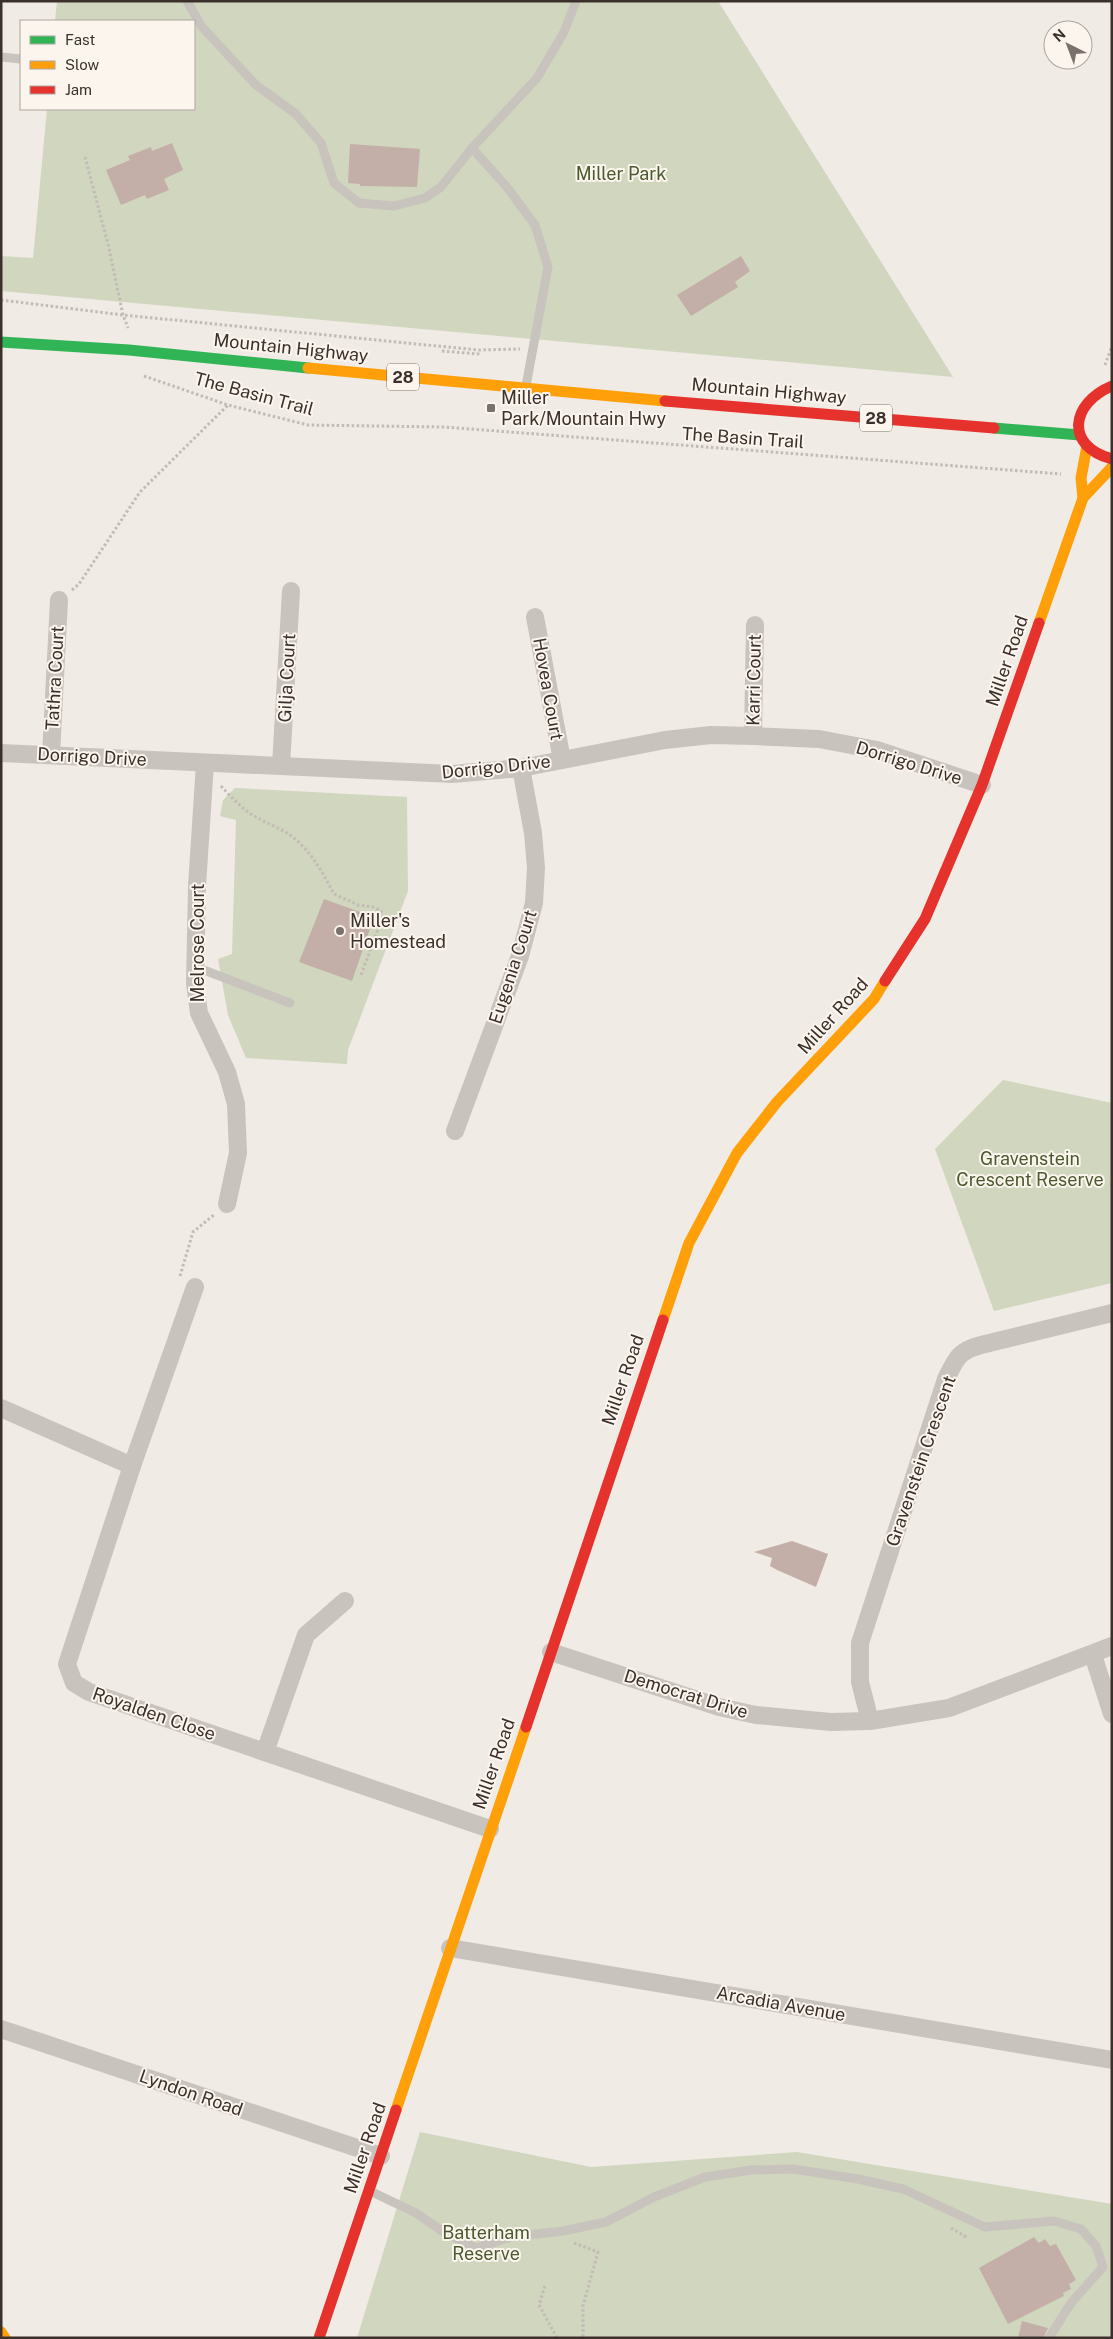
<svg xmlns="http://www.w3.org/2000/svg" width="1113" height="2339" font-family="'Public Sans',sans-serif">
<rect width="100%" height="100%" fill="#f0ebe5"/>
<g fill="#d1d6bf">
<polygon points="57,1 718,1 953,377 1,291 1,256 33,258 47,109 194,109 194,21 55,21"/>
<polygon points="235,788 407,797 408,891 348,1050 347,1064 246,1058 228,1015 218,959 232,954 236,820 220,816 223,800"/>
<polygon points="1003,1080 1112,1103 1112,1283 994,1311 935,1149"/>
<polygon points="420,2132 591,2167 797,2152 1112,2204 1112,2338 357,2338"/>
</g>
<g fill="#c3afa7">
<polygon points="172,143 183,170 164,179 169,190 147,199 145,195 121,205 106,170 130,160 128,156 151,147 152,151"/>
<polygon points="350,144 420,149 417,187 360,186 360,184 348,183"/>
<polygon points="741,256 750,271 735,282 738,287 691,316 677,295"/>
<polygon points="324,899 374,917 352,981 299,962"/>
<polygon points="792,1541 828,1554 816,1587 777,1570 770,1566 772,1558 754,1552"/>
<polygon points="1034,2237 1039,2243 1045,2239 1050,2246 1056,2244 1076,2280 1069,2284 1071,2289 1063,2293 1064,2296 1008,2324 979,2268"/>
<polygon points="1022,2321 1048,2328 1043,2338 1018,2338"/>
</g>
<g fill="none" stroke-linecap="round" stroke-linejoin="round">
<g stroke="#c2bbb6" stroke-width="3" stroke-dasharray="2.5 2.5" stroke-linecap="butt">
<polyline points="85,157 108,244 123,315 128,328"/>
<polyline points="1,300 123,315 478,350 520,349"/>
<polyline points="442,351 478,354 478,350"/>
<polyline points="1105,365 1112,346"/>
<polyline points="144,376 228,405 308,425 444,427 1061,474"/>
<polyline points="72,590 79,584 140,492 228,405"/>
<path d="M221,786C232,798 243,810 256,817C268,824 283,829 294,838C312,853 323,873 334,894L358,905L373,907L381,911V921L361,975"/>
<polyline points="180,1276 193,1232 215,1214"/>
<polyline points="951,2228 968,2238"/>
<polyline points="574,2243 598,2252 583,2306 583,2338"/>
<polyline points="545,2286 539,2305 557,2338"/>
</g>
<g stroke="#c9c3be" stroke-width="9">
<polyline points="187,1 202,27 256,85 296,114 321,143 334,183 359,203 394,206 425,198 441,187 472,148 537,78 564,32 576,1"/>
<polyline points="1,57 21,59"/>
<polyline points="472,148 506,186 535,225 548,267 526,386"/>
<polyline points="196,967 290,1003"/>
<polyline points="370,2191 416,2213 445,2233 476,2248 511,2237 563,2231 606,2222 654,2197 705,2177 751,2170 793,2169 858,2179 903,2189 985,2227 1054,2221 1081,2229 1096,2246 1103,2267 1071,2303 1049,2338"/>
</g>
<g stroke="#c9c3be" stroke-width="18">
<polyline points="535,617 562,760"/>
<polyline points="753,736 755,625"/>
<polyline points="1,753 452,774 521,768 665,740 711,735 753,736 819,739 877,750 982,785"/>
<polyline points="51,755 59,600"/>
<polyline points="205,763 197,886 195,984 199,1013 227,1072 236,1104 238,1153 227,1204"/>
<polyline points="281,766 291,591"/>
<polyline points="455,1131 520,956 534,903 536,868 533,833 521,768"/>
<polyline points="195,1287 132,1466 67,1664 74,1683 89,1692 490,1829"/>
<polyline points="1,1408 132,1466"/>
<polyline points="551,1652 719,1707 756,1715 831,1722 870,1721 949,1708 1112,1646"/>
<polyline points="1093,1655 1112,1714"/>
<path d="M870,1721L860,1682V1643L946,1379C956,1359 958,1351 981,1345L1112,1313"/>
<polyline points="265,1752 306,1635 345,1601"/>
<polyline points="450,1948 1112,2060"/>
<polyline points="1,2029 381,2156"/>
</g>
<g stroke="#30b455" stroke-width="11">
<polyline points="1,342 129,350 308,368"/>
<polyline points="994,428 1080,435"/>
</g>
<g stroke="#ff9f0a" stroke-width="11">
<polyline points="308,368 665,401"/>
<polyline points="1083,498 1112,467"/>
<polyline points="1039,623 1083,498 1081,478 1087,446"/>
<polyline points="663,1320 689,1243 737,1153 777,1102 874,999 885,981"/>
<polyline points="396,2110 526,1727"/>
<polyline points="1,2332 5,2338"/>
</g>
<g stroke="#e5322d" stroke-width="11">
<path d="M1112,386C1071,403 1064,446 1112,459"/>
<polyline points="665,401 994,428"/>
<polyline points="885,981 925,919 982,785 1039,623"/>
<polyline points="526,1727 663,1320"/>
<polyline points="319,2338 396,2110"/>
</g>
</g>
<g fill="#7a716c" stroke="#fbf5ee" stroke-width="2">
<rect x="486" y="403" width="10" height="10" rx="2.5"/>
<circle cx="340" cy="931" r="5"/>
</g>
<g text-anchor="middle" stroke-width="4" stroke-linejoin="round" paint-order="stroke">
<g fill="#fbf5ee" stroke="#756b66" stroke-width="1">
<rect x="387" y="363.5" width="32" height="27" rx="4"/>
<rect x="860" y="404.5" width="32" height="27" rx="4"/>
</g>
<g font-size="16" font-weight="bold" fill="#3b302b">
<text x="403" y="383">28</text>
<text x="876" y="424">28</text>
</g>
<g font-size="18" fill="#4a5a2e" stroke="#fbf5ee">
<text x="621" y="180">Miller Park</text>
<text x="1030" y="1165">Gravenstein<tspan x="1030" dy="21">Crescent Reserve</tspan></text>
<text x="486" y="2239">Batterham<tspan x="486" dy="21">Reserve</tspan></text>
</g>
<g font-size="18" fill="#3b302b" stroke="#fbf5ee">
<text transform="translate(291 348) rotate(6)" y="6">Mountain Highway</text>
<text transform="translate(769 391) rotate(5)" y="6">Mountain Highway</text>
<text transform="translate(254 394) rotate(15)" y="6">The Basin Trail</text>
<text transform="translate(743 438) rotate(4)" y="6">The Basin Trail</text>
<text transform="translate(1007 661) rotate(-71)" y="6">Miller Road</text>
<text transform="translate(55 678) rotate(-87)" y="6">Tathra Court</text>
<text transform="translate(287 678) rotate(-87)" y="6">Gilja Court</text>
<text transform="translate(754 680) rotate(-89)" y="6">Karri Court</text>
<text transform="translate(548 689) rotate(80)" y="6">Hovea Court</text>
<text transform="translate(92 757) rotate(3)" y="6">Dorrigo Drive</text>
<text transform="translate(909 763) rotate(17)" y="6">Dorrigo Drive</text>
<text transform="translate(496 767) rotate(-6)" y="6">Dorrigo Drive</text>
<text transform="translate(198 943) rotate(-90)" y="6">Melrose Court</text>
<text transform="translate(513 967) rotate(-72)" y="6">Eugenia Court</text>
<text transform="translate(833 1016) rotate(-48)" y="6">Miller Road</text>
<text transform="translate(623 1380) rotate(-71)" y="6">Miller Road</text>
<text transform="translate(921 1461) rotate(-71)" y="6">Gravenstein Crescent</text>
<text transform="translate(686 1694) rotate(17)" y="6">Democrat Drive</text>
<text transform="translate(154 1714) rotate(19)" y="6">Royalden Close</text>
<text transform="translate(494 1764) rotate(-71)" y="6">Miller Road</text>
<text transform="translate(781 2004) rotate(10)" y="6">Arcadia Avenue</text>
<text transform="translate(191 2093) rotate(19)" y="6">Lyndon Road</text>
<text transform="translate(365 2148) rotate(-71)" y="6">Miller Road</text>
</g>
<g font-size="18" fill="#3b302b" stroke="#fbf5ee" text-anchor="start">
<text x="501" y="404">Miller<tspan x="501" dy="21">Park/Mountain Hwy</tspan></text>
<text x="350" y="927">Miller's<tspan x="350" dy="21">Homestead</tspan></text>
</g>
</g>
<rect width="1113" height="2339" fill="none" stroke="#3b302b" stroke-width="5"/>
<rect x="20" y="20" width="175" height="90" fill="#fbf5ee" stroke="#aea6a0"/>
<rect x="30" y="36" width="25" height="8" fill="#30b455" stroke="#aea6a0"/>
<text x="65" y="45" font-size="15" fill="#3b302b">Fast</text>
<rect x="30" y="61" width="25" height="8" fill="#ff9f0a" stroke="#aea6a0"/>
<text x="65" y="70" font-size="15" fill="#3b302b">Slow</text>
<rect x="30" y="86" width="25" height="8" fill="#e5322d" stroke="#aea6a0"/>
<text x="65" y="95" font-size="15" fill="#3b302b">Jam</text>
<g transform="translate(1068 45) rotate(318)"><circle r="24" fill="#fbf5ee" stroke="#aea6a0"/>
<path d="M0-4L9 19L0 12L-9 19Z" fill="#7a716c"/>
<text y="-8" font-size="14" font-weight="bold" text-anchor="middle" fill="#3b302b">N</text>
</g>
</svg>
